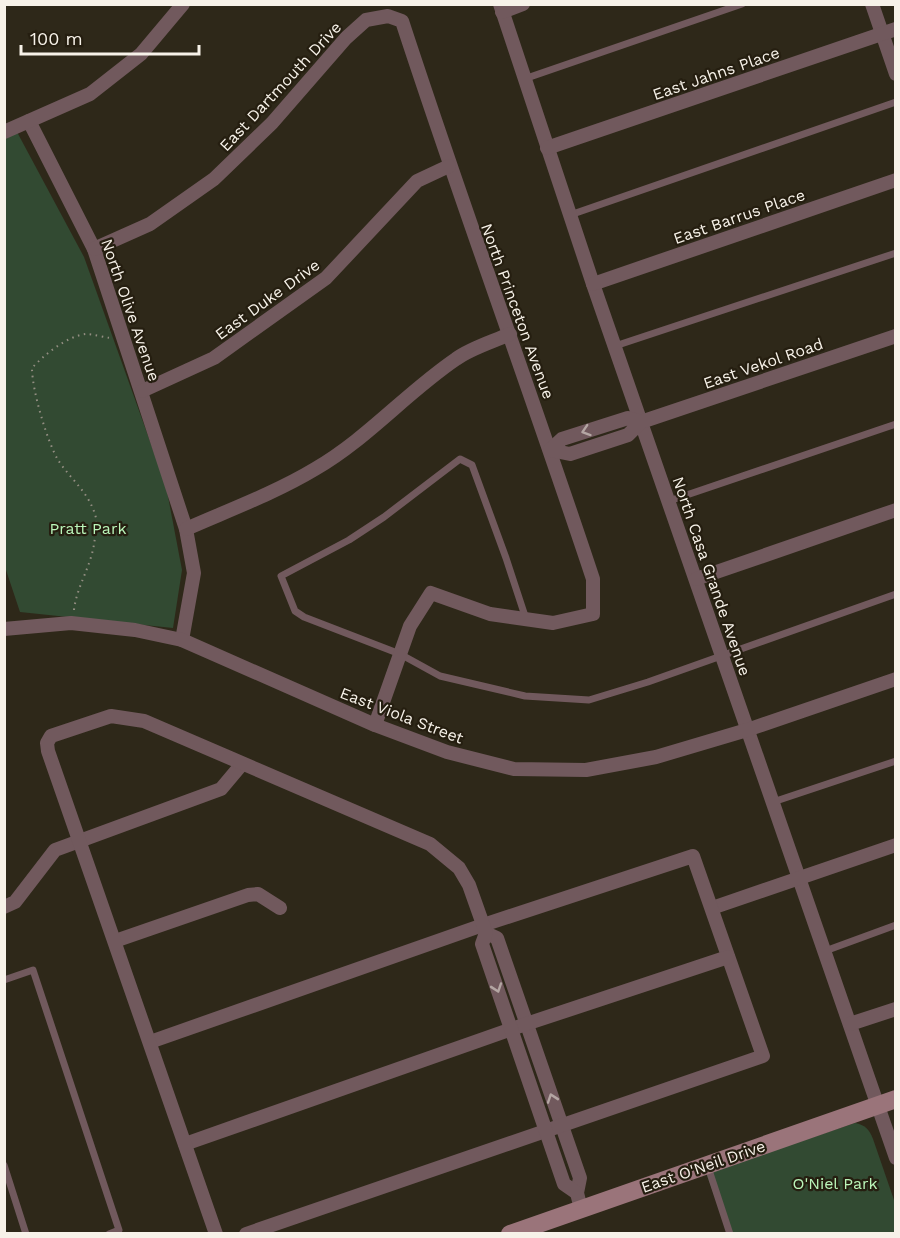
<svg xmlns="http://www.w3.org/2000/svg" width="900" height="1238" font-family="'Work Sans',sans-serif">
<rect width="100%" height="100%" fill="#2e2819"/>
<g fill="#324a32">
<polygon points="17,132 84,257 166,486 182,570 173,628 20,612 5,567 4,136"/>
<path d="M855,1123C865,1125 869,1129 873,1139L895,1203V1233H728L706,1173Z"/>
</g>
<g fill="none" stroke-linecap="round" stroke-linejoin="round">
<path stroke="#938e82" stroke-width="2" stroke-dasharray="1.5 4.5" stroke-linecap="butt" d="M74,610C77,584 93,565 95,536C95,530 97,523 96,518C90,493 71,480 58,460C47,441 32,390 32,368C44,355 67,336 86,334C93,334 103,337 110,338"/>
<g stroke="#71595d" stroke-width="7">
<polyline points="524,79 742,4"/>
<polyline points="570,215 896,102"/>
<polyline points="615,346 896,253"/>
<polyline points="669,501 896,424"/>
<polyline points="526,619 506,558 472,465 460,459 384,517 349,540 281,576 295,611 304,617 400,654 440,676 525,696 589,700 648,682 896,594"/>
<polyline points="773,802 896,761"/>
<polyline points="825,951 896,925"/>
<polyline points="4,980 33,970 119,1230 109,1234"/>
<polyline points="4,1165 26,1234"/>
<polyline points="708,1167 730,1234"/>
</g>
<g stroke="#71595d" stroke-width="14">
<polyline points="500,4 593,284 896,1158"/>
<polyline points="872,4 896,74"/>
<polyline points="502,12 523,4"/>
<polyline points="29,121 94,249 186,529 194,573 182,640"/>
<polyline points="4,132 90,94 141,54 183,4"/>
<polyline points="547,148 896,29"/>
<path d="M94,249L150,224L214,179L272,123L346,38L366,20L388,16L402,21C463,208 531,392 593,579V614L553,623L490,614L431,593L410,626L375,725"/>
<polyline points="593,284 896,180"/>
<polyline points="142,391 214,358 326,278 417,181 449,166"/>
<polyline points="641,422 628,418 562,439 550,450 570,454 628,435 641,422 896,336"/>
<path d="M186,529C229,510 275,493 315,469C367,439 406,393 456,359C471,348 492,342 510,334"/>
<polyline points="696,579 896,510"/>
<polyline points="4,629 71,623 135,630 182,640 375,725 447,752 514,769 586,770 656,757 747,730 896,679"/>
<polyline points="4,907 15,902 55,850 221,789 242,764"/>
<polyline points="712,908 896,845"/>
<polyline points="486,933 497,938 580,1178 577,1193 579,1201"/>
<polyline points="115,941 248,895 258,894 280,908"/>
<polyline points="850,1024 896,1009"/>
<polyline points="150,1042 483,925 693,856 763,1056 246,1234"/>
<polyline points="185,1144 526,1024 728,957"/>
<polyline points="216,1234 48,751 47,743 51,736 111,716 144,721 430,844 459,868 469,885 486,933 482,944 564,1184 577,1193"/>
</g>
<polyline stroke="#9a747a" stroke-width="18" points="510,1234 896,1099"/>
</g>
<defs><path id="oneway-chevron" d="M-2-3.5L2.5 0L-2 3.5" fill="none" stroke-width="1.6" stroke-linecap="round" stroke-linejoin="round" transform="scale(1.5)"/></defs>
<g stroke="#b4a6a3">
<use href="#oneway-chevron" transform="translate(586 431) rotate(162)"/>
<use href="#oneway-chevron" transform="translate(497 988) rotate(71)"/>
<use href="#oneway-chevron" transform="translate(552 1098) rotate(-109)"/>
</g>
<g text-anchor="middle" stroke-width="4.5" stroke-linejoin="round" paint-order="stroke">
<g font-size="16" fill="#f7f2e9" stroke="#251e10">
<text transform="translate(716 73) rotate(-19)" y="6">East Jahns Place</text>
<text transform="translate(280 86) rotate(-47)" y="6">East Dartmouth Drive</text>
<text transform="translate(739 216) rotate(-19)" y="6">East Barrus Place</text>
<text transform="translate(267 299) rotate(-36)" y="6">East Duke Drive</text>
<text transform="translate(131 310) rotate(71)" y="6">North Olive Avenue</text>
<text transform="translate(518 311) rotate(70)" y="6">North Princeton Avenue</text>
<text transform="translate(763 363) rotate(-19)" y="6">East Vekol Road</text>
<text transform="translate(712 576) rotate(71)" y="6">North Casa Grande Avenue</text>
<text transform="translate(402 715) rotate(21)" y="6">East Viola Street</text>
<text transform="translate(703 1166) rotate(-19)" y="6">East O'Neil Drive</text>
</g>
<g font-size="16" fill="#baf5b9" stroke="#251e10">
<text x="88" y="534">Pratt Park</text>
<text x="835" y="1189">O'Niel Park</text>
</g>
</g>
<rect width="900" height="1238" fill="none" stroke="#f7f2e9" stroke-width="12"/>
<path d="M21 45v9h178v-9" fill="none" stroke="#f7f2e9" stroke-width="3"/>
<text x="30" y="45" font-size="18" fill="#f7f2e9" stroke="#251e10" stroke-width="4.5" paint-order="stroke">100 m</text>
</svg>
